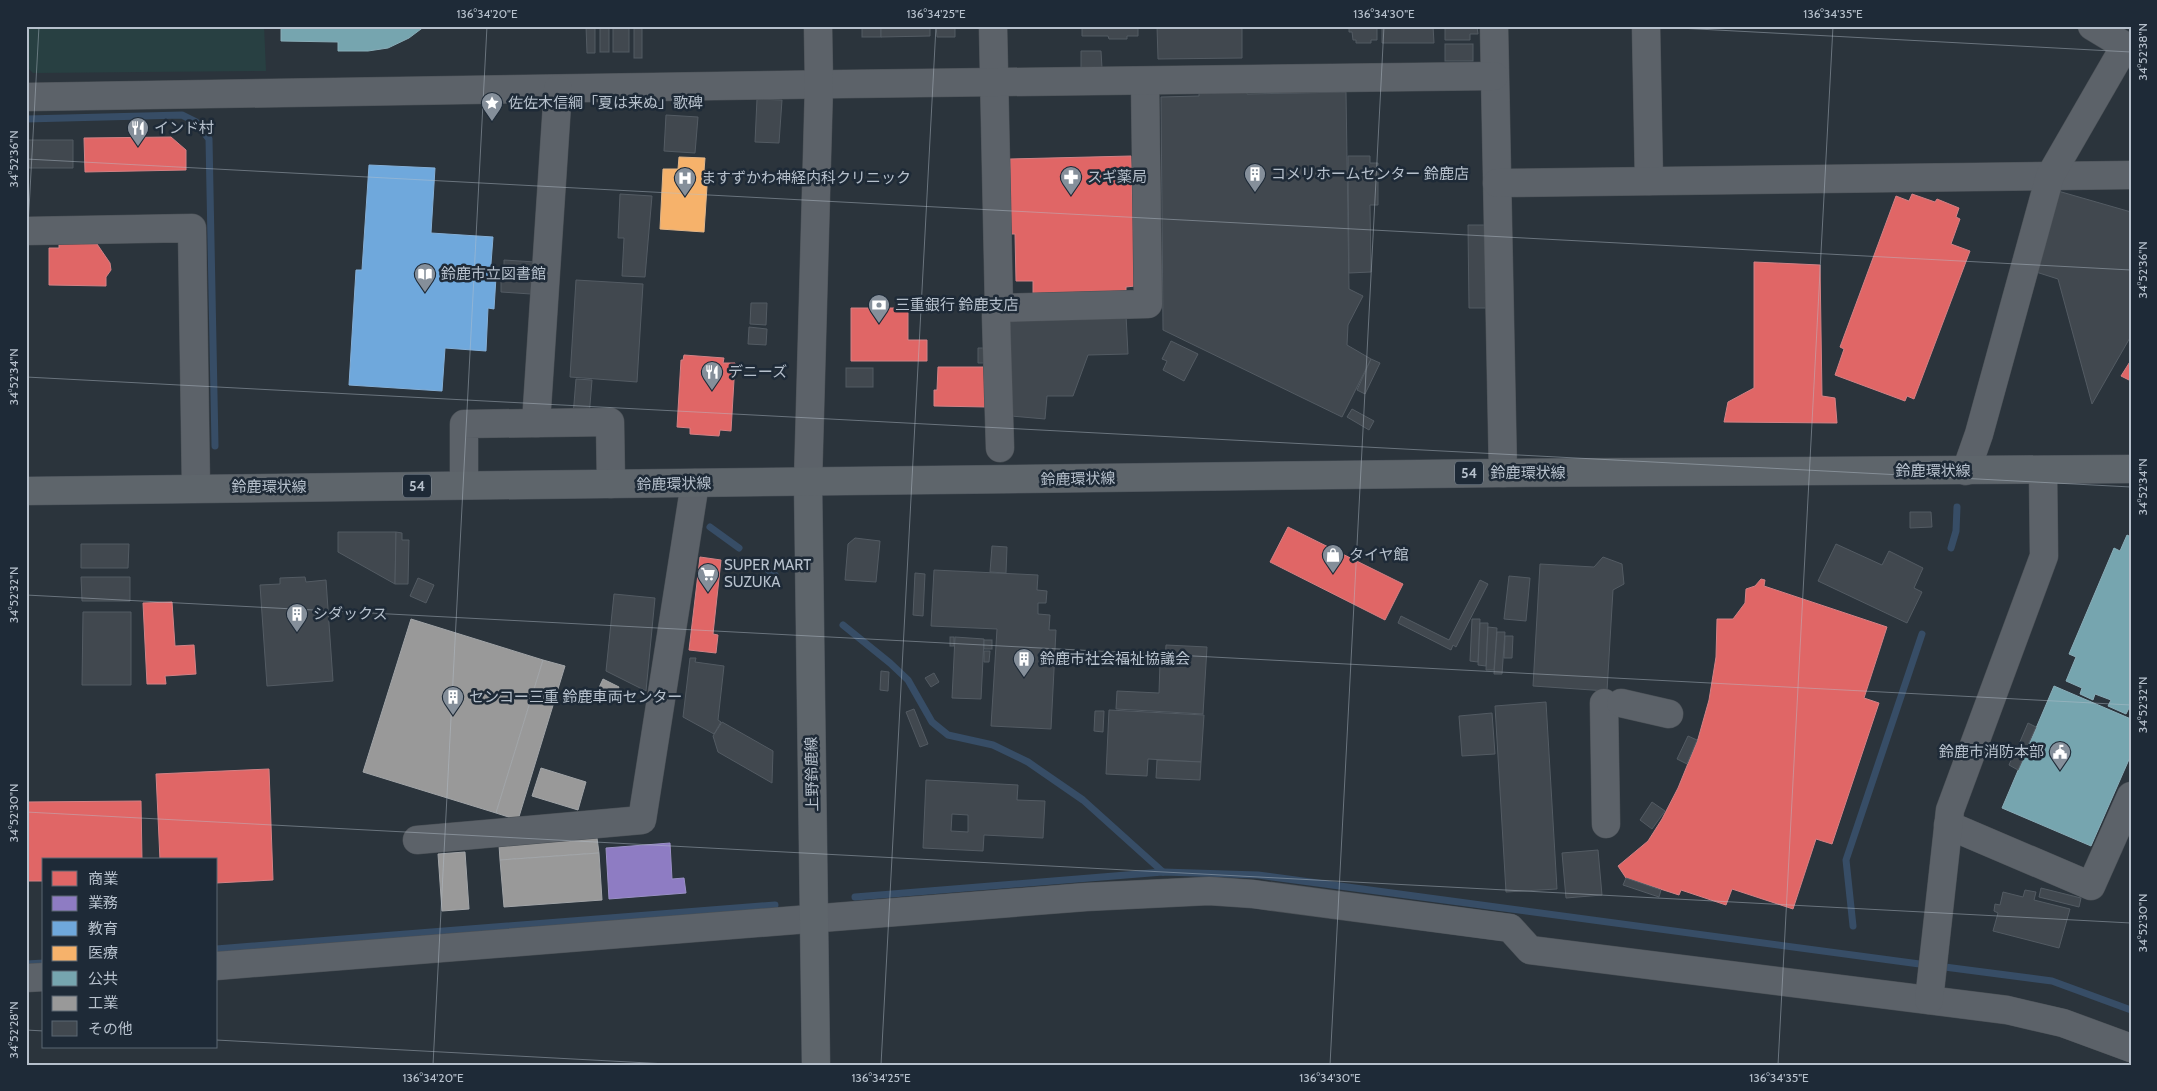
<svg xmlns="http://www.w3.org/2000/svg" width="2157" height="1091" font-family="Cabin,'Noto Sans JP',sans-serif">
<rect width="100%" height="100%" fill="#2b343c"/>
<polygon fill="#284042" points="26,26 264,26 266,71 33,73 28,68"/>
<g fill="#e06666" stroke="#d38185">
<polygon points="171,137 186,150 186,170 85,172 84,138"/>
<polygon points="1131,156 1135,286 1126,287 1126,292 1033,293 1033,281 1016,281 1015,234 1011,234 1010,159"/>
<polygon points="1912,194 1935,202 1937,199 1959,208 1956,217 1960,219 1951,244 1970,251 1914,399 1907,396 1905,401 1835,375 1844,349 1840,347 1896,196 1909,201"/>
<polygon points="59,243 97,244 110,263 111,270 106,277 106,286 49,285 49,248 59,248"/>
<polygon points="1754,262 1820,265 1822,396 1835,398 1837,423 1724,422 1728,402 1754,388"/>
<polygon points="851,308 908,308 908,340 927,340 927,361 851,361"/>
<polygon points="684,355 724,358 723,363 735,363 731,431 720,430 719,436 690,434 690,428 677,427 681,360 683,360"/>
<polygon points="2131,360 2131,381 2121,376"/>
<polygon points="938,367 987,367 987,407 934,406 934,390 937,390"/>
<polygon points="1288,527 1403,584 1385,620 1270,562"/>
<polygon points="700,557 721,560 713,634 718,635 716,653 689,650"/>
<polygon points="1761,579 1765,580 1764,586 1887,627 1864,698 1879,703 1832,844 1816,839 1793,909 1732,889 1726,905 1681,890 1679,895 1626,878 1618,866 1648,841 1662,819 1678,788 1698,739 1709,700 1716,657 1717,619 1733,619 1745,603 1746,589 1755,586"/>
<polygon points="172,602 175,646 194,645 196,674 165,676 166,684 147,684 143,603"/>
<polygon points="269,769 273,880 216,883 216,860 160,860 156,774"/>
<polygon points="141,801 142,860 44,860 44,881 26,881 26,802"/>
</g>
<polygon fill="#8e7cc3" stroke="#9a90c6" points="670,843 672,879 684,878 686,893 609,899 606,848"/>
<polygon fill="#6fa8dc" stroke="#84afd7" points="369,165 435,168 431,233 493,237 490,277 496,277 494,309 488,308 486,351 445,348 442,391 349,385 356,270 362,270"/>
<polygon fill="#f6b26b" stroke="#e3b688" points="679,157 705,158 704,171 708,171 704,232 660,229 663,169 678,169"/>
<g fill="#76a5af" stroke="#89adb8">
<polygon points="281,26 425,26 409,38 388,48 368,51 338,51 338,42 281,41"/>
<polygon points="2127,535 2131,537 2131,704 2126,714 2108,706 2111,700 2095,694 2093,700 2080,694 2082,688 2066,681 2076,657 2069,654 2114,548 2120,551"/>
<polygon points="2054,686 2131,719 2131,755 2091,846 2002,808"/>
</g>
<g fill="#999" stroke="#a2a5a8">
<polygon points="411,619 543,660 496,813 363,772"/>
<polygon points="543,660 565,666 518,820 496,813"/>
<polygon points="603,679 619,687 612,702 596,694"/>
<polygon points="541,768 586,782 578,810 532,796"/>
<polygon points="597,838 599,853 500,860 499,845"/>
<polygon points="465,852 469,909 442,911 438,854"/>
<polygon points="599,853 602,900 504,907 500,860"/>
</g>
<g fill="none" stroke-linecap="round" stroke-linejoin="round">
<g stroke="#374d66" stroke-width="7">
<polyline points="26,119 182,115 196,122 209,139 215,446"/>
<polyline points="710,527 739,548"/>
<polyline points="1951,548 1956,531 1957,507"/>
<polyline points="767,569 775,575"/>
<polyline points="843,625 890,663 908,680 932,722 948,735 993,745 1028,762 1083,800 1163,872"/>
<polyline points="855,897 1163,872 1258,875 1927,965"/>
<polyline points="1853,926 1846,860 1922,634"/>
<polyline points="216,949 775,905"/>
<polyline points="26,964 44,963"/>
<polyline points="1937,966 2052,981 2131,1010"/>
</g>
</g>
<g fill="#41484f" stroke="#535b63" fill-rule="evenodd">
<polygon points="586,26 595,26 595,53 587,53"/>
<rect x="600" y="26" width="9" height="26"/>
<rect x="613" y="26" width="16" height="26"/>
<rect x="634" y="26" width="8" height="32"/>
<rect x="862" y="26" width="19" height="11"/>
<polygon points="881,26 930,26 930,36 881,37"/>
<polygon points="936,26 955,26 955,37 937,37"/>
<polygon points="1082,26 1138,26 1138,36 1127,36 1127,39 1109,39 1108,36 1082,36"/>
<polygon points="1157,26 1242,26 1242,58 1158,59"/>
<polygon points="1349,26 1377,26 1377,40 1371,40 1371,43 1356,43 1356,40 1353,40 1352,32 1349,32"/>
<polygon points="1382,26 1433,26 1434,43 1382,43"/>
<polygon points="1445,26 1477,26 1478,34 1470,34 1470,40 1445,40"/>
<rect x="1445" y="44" width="28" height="17"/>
<polygon points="1081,51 1101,51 1102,68 1081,68"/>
<polygon points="1247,90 1247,94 1346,92 1349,289 1363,296 1348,325 1347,345 1371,359 1342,417 1163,330 1161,97 1199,96 1199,91"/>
<polygon points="757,99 782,100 779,143 755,142"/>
<polygon points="666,115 698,117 695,153 664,151"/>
<polygon points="26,140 73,140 73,168 29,168"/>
<polygon points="1348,156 1370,156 1370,163 1378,163 1378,205 1370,205 1371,272 1349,273"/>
<polygon points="2058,191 2131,212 2131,336 2092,404 2058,279 2036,272"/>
<polygon points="620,194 652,196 645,277 622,276 624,238 618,238"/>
<polygon points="1468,225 1487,225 1487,308 1469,308"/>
<polygon points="504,260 535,262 534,270 504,268"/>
<polygon points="501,277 532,279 531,294 501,292"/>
<polygon points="576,280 643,284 637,382 570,377"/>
<polygon points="751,303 767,303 766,325 750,324"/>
<polygon points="1126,315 1128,354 1088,355 1073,396 1047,396 1045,419 1011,416 1010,320"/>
<polygon points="749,327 767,329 766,345 748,344"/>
<polygon points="1171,341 1198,354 1184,381 1163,370 1167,361 1162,359"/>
<polygon points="978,348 987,348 988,363 978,363"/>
<polygon points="1371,359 1380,363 1365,394 1357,390"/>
<rect x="846" y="368" width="27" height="19"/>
<polygon points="576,379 592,380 589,417 573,416"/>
<polygon points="1352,409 1374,421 1369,430 1347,417"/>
<polygon points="1910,512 1931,512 1932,527 1910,528"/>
<polygon points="338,532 396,532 395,584 338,552"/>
<polygon points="396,532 402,533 402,540 409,540 408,584 395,584"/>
<polygon points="855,538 880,541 876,582 845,580 848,544"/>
<polygon points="81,544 129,544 128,568 81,568"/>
<polygon points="1836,544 1882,565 1889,551 1923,568 1914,588 1922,592 1907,623 1818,581"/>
<polygon points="992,546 1007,547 1006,573 990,572"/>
<polygon points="1603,557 1622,564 1624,584 1613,590 1607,691 1533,686 1540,564 1594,567"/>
<polygon points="934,570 1038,575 1037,590 1047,591 1046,603 1038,603 1038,614 1050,615 1049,630 1056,630 1051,729 991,726 997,629 931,626"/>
<polygon points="915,573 925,574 923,616 913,615"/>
<polygon points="1509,576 1530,578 1526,621 1504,619"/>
<polygon points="81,577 130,577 130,601 82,601"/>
<polygon points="305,577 306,582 326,580 333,681 267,686 260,585 280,584 280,578"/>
<polygon points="418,578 434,585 426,603 410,596"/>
<polygon points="1480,580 1488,584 1456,647 1453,645 1451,650 1398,623 1401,616 1449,640"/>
<polygon points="614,594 655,598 646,691 606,671"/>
<polygon points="83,612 131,612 131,685 82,685"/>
<polygon points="1472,619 1480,619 1478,662 1470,661"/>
<polygon points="1480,623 1488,623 1486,666 1478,665"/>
<polygon points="1488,627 1497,628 1494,670 1486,670"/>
<polygon points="1497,632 1505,632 1502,674 1494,674"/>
<polygon points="1505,636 1513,636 1512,658 1504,658"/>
<rect x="950" y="637" width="4" height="9"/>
<polygon points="955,637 984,639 981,699 952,698"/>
<rect x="984" y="640" width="8" height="9"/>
<polygon points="1166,645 1207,647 1203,714 1116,709 1117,691 1159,693 1160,662 1165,662"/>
<polygon points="984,651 990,651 989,662 984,662"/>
<polygon points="690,658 696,658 695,662 724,666 718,720 721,722 714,734 683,717"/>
<polygon points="881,671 889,672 888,691 880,690"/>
<polygon points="934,673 939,682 931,687 925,678"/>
<polygon points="1546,702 1557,889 1506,892 1495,706"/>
<polygon points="914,709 928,744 920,747 906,712"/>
<polygon points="1109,710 1204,715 1201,762 1148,759 1147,776 1106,774"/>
<polygon points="1095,711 1104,711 1103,732 1094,731"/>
<polygon points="1492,713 1495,754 1462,756 1459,716"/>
<polygon points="722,722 773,751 772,783 718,752 713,736"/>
<polygon points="2028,723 2036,727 2027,747 2019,744"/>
<polygon points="1688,736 1697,740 1687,764 1677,759"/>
<polygon points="2017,746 2027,750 2018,770 2009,765"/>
<polygon points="1157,760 1201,762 1200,780 1156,778"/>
<path d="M926,780L1018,785L1017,800L1045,801L1043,838L984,835L983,851L923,848ZM952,814L968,815V832L951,831Z"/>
<polygon points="1652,802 1665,811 1652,829 1640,820"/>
<polygon points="1598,850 1602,895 1566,898 1562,853"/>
<polygon points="1626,878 1661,890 1659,897 1623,885"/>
<polygon points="2041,888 2081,898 2079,907 2039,897"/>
<polygon points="2025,890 2036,892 2034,900 2070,909 2059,948 1993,931 1998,913 1994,911 1995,904 2000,905 2003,892 2023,897"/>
</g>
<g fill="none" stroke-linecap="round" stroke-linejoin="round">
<g stroke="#4a5056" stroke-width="29">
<g id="minor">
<polyline points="993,26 999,308 1148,304 1145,81"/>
<polyline points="1494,26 1503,473"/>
<polyline points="1646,26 1649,181"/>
<polyline points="26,97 844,84 1494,76"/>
<polyline points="1497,183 2131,175"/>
<polyline points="26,231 192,228 196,487"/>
<polyline points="999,308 996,316 1000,448"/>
<polyline points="536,423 558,89"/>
<polyline points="1966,471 1979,434 2050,176 2125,46 2092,26"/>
<polyline points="808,482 819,85 818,26"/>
<polyline points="464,485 464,424 610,422 611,484"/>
<polyline points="1604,703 1606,824"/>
<polyline points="1621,703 1669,714"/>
<polyline points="1948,825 2091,886 2131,796"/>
<polyline points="417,840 642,820 695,483"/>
<polyline points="216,966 1086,897 1209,891 1253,894 1510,928 1530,950 2007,1010 2063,1023 2131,1048"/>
<polyline points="26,978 44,977"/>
<polyline points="1929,1000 1950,810 2044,556 2043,470"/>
</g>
</g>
<g stroke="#495058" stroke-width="29">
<g id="major">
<polyline points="808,482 816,1065"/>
<polyline points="26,491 1503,473 2131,469"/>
</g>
</g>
<use href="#minor" stroke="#5c6269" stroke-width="28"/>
<use href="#major" stroke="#5e656b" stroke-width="28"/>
</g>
<path fill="none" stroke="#b6c0cc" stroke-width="1" stroke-opacity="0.45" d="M1641,26L2131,52M26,159L2131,270M26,264L39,26M26,377L2131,487M26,595L2131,705M26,812L2131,923M26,1030L44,1031M216,1040L686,1065M433,1065L487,26M881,1065L936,26M1330,1065L1384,26M1778,1065L1833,26"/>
<defs>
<g id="sight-pin" transform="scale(1.125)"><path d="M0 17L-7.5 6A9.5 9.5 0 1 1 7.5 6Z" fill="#858f9a" stroke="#1e2a37"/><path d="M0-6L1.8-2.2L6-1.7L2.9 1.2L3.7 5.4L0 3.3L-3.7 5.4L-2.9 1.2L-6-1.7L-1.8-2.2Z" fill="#fff"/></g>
<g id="restaurant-pin" transform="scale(1.125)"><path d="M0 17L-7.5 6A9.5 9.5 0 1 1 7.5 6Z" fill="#858f9a" stroke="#1e2a37"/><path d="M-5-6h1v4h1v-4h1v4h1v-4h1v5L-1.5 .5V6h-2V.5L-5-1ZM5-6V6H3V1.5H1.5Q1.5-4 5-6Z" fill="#fff"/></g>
<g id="building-pin" transform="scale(1.125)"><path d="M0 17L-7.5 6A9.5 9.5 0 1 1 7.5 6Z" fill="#858f9a" stroke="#1e2a37"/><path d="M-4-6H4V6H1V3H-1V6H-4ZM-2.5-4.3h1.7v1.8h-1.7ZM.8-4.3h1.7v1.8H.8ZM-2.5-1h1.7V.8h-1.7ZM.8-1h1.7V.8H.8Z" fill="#fff"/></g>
<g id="pharmacy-pin" transform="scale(1.125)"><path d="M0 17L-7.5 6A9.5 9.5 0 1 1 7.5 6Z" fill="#858f9a" stroke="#1e2a37"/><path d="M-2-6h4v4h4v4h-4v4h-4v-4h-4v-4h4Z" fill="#fff"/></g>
<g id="hospital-pin" transform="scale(1.125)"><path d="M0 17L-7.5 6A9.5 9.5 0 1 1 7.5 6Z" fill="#858f9a" stroke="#1e2a37"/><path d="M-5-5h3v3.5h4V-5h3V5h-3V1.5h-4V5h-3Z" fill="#fff"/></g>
<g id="library-pin" transform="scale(1.125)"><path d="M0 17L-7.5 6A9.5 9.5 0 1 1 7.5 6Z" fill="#858f9a" stroke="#1e2a37"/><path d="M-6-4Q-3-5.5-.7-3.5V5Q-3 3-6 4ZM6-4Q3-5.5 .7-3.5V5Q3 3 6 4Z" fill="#fff"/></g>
<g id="bank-pin" transform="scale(1.125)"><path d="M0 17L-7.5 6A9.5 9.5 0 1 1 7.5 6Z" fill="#858f9a" stroke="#1e2a37"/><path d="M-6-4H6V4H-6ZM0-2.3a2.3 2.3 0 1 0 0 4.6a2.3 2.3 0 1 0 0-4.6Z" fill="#fff"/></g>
<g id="shop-pin" transform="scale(1.125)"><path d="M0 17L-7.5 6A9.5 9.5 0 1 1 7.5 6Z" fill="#858f9a" stroke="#1e2a37"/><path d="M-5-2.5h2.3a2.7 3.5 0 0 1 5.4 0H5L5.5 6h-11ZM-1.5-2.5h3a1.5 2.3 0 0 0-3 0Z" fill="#fff"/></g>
<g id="supermarket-pin" transform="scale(1.125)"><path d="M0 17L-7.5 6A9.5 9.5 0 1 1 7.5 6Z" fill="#858f9a" stroke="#1e2a37"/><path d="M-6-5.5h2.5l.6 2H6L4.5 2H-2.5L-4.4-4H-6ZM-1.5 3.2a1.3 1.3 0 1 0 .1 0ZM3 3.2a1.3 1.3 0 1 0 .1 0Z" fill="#fff"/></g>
<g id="civic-pin" transform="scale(1.125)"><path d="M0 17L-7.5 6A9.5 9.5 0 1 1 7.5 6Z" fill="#858f9a" stroke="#1e2a37"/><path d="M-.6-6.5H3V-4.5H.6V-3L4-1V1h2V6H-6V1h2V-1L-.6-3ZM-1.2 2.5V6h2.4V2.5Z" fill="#fff"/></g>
</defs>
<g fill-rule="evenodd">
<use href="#sight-pin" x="492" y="103"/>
<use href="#restaurant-pin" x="138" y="128"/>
<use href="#building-pin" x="1255" y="174"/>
<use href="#pharmacy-pin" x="1071" y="177"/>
<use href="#hospital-pin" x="685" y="178"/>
<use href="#library-pin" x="425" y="274"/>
<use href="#bank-pin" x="879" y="305"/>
<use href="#restaurant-pin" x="712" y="372"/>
<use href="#shop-pin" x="1333" y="555"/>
<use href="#supermarket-pin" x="708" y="574"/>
<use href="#building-pin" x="297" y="614"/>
<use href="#building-pin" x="1024" y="659"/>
<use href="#building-pin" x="453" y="697"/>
<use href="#civic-pin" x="2060" y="752"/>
</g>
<g text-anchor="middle" stroke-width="5" stroke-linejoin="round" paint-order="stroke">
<g fill="#1e2a37" stroke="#88939f" stroke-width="1">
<rect x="1455" y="461.5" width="28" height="23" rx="4"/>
<rect x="403" y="474.5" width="28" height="23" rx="4"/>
</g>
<g font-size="14" font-weight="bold" fill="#b6c0cc">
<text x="1469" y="478">54</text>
<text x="417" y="491">54</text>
</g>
<g font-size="15" fill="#b6c0cc" stroke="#1e2a37" text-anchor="start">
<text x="508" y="108">佐佐木信綱「夏は来ぬ」歌碑</text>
<text x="154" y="133">インド村</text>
<text x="1271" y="179">コメリホームセンター 鈴鹿店</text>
<text x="1087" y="182">スギ薬局</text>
<text x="701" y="183">ますずかわ神経内科クリニック</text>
<text x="441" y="279">鈴鹿市立図書館</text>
<text x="895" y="310">三重銀行 鈴鹿支店</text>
<text x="728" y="377">デニーズ</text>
<text x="1349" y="560">タイヤ館</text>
<text x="724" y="570">SUPER MART<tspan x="724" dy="17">SUZUKA</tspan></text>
<text x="313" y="619">シダックス</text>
<text x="1040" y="664">鈴鹿市社会福祉協議会</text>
<text x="469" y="702">センコー三重 鈴鹿車両センター</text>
<text x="2044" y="757" text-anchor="end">鈴鹿市消防本部</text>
</g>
<g font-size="15" fill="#b6c0cc" stroke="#1e2a37">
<text x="1933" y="476">鈴鹿環状線</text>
<text x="1528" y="478">鈴鹿環状線</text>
<text transform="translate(1078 479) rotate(-1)" y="5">鈴鹿環状線</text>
<text transform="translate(674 484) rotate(-1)" y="5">鈴鹿環状線</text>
<text x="269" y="492">鈴鹿環状線</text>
<text transform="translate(812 774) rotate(-91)" y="5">上野鈴鹿線</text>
</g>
</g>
<rect width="2157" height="1091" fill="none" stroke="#1e2a37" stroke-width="55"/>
<rect x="42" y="858" width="175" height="190" fill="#1e2a37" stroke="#5b6673"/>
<rect x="52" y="871" width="25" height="15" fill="#e06666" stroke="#5b6673"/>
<text x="88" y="884" font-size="15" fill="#b6c0cc">商業</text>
<rect x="52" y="896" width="25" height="15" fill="#8e7cc3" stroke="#5b6673"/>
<text x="88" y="908" font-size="15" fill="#b6c0cc">業務</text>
<rect x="52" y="921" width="25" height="15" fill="#6fa8dc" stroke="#5b6673"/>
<text x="88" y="934" font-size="15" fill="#b6c0cc">教育</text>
<rect x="52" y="946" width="25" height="15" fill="#f6b26b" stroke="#5b6673"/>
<text x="88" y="958" font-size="15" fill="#b6c0cc">医療</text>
<rect x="52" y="971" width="25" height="15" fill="#76a5af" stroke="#5b6673"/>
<text x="88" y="984" font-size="15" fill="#b6c0cc">公共</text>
<rect x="52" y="996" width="25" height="15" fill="#999999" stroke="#5b6673"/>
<text x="88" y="1008" font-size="15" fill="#b6c0cc">工業</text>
<rect x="52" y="1021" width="25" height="15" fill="#41484f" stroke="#5b6673"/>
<text x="88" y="1034" font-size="15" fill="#b6c0cc">その他</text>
<rect x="28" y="28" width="2102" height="1036" fill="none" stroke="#b6c0cc" stroke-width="2"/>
<g font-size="12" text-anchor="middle" fill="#b6c0cc">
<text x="487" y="18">136°34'20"E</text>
<text x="936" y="18">136°34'25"E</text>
<text x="1384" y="18">136°34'30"E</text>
<text x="1833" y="18">136°34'35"E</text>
<text transform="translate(2143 52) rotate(-90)" y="4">34°52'38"N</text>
<text transform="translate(14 159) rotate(-90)" y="4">34°52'36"N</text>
<text transform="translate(2143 270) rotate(-90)" y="4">34°52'36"N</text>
<text transform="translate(14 377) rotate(-90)" y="4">34°52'34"N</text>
<text transform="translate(2143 487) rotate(-90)" y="4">34°52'34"N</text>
<text transform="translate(14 595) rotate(-90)" y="4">34°52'32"N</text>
<text transform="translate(2143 705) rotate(-90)" y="4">34°52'32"N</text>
<text transform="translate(14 813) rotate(-90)" y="4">34°52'30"N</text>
<text transform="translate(2143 923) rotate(-90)" y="4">34°52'30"N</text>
<text transform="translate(14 1030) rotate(-90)" y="4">34°52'28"N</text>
<text x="433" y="1082">136°34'20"E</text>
<text x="881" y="1082">136°34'25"E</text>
<text x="1330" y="1082">136°34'30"E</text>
<text x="1779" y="1082">136°34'35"E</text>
</g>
</svg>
